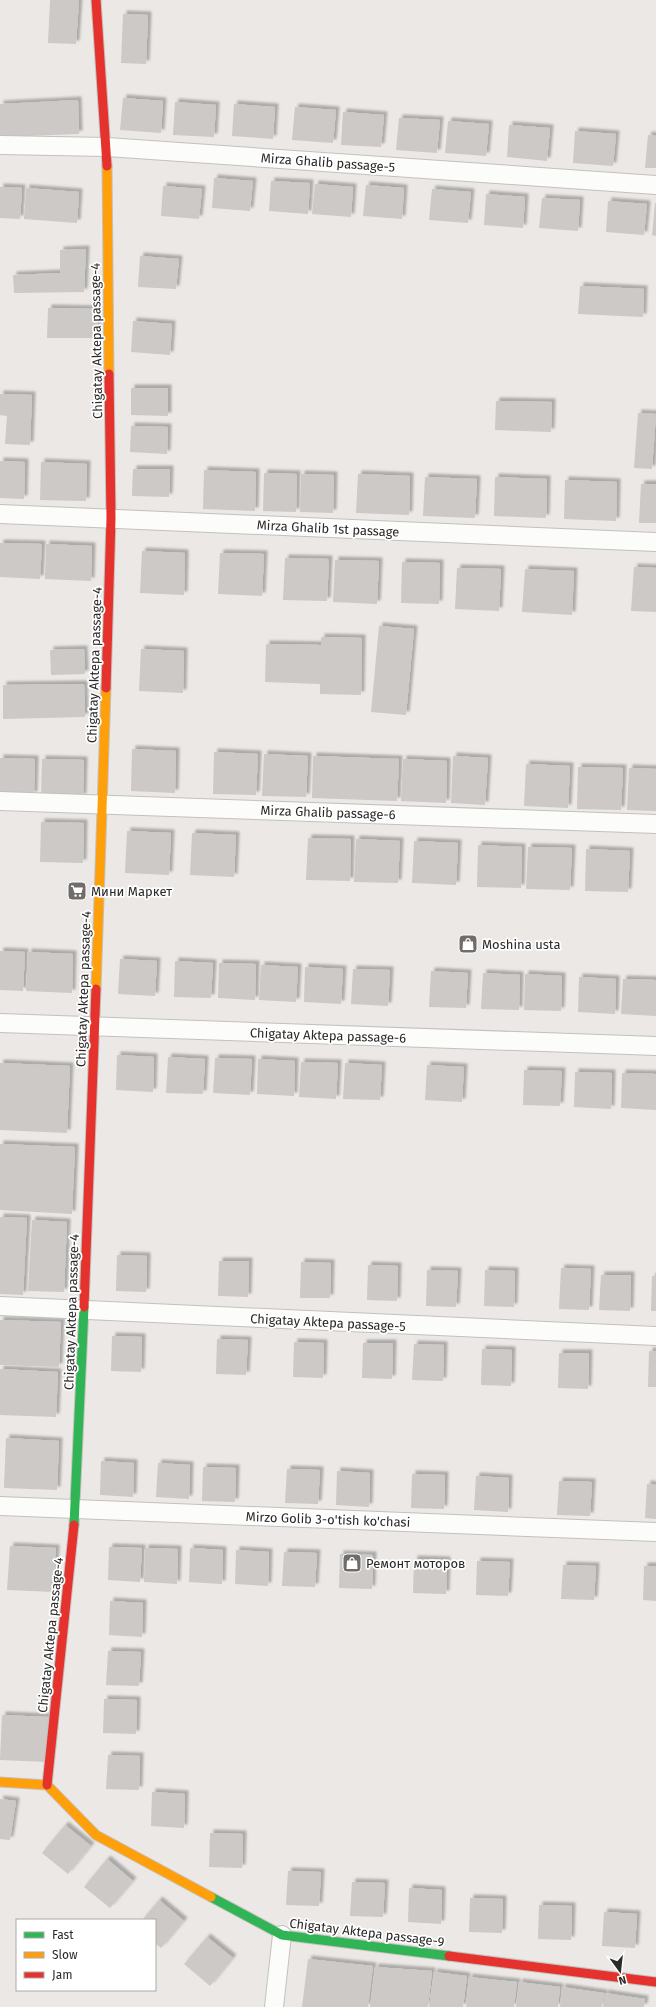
<svg xmlns="http://www.w3.org/2000/svg" width="656" height="2007" font-family="'Fira Sans',sans-serif">
<defs>
<filter id="shadow"><feDropShadow dx="3.5" dy="-3.5" stdDeviation="1" flood-color="#0004"/></filter>
</defs>
<rect width="100%" height="100%" fill="#ebe8e5"/>
<g fill="#ccc9c7" filter="url(#shadow)">
<polygon points="50,0 79,0 76,44 48,43"/>
<polygon points="123,14 148,15 146,64 121,63"/>
<polygon points="123,98 163,101 161,133 120,130"/>
<polygon points="78,100 79,134 0,137 0,104"/>
<polygon points="175,102 216,105 214,137 173,135"/>
<polygon points="234,104 275,107 273,139 232,136"/>
<polygon points="295,107 336,110 333,143 292,140"/>
<polygon points="343,112 384,115 381,147 341,145"/>
<polygon points="399,118 440,120 437,153 396,150"/>
<polygon points="448,121 489,124 486,156 445,153"/>
<polygon points="509,125 550,128 547,161 507,157"/>
<polygon points="575,131 616,134 613,166 573,163"/>
<polygon points="648,135 656,136 656,168 645,168"/>
<polygon points="214,178 253,181 250,211 212,208"/>
<polygon points="271,181 310,183 308,214 269,211"/>
<polygon points="315,184 353,187 351,217 312,214"/>
<polygon points="366,185 404,188 402,219 363,216"/>
<polygon points="163,186 202,189 199,219 161,216"/>
<polygon points="0,187 22,188 20,219 0,218"/>
<polygon points="26,188 79,192 77,223 24,219"/>
<polygon points="432,189 471,192 468,223 429,220"/>
<polygon points="486,194 525,197 523,228 484,225"/>
<polygon points="542,198 580,200 578,231 539,228"/>
<polygon points="608,201 647,204 644,235 606,232"/>
<polygon points="655,203 656,203 656,236 652,235"/>
<polygon points="86,249 84,292 14,293 13,275 60,273 60,250"/>
<polygon points="140,256 179,259 176,289 138,287"/>
<polygon points="580,286 644,289 643,317 578,314"/>
<polygon points="48,308 98,309 97,338 47,338"/>
<polygon points="133,321 172,324 170,355 131,352"/>
<polygon points="131,388 168,388 168,416 131,415"/>
<polygon points="0,394 32,395 30,445 5,444 7,416 0,415"/>
<polygon points="496,401 552,402 551,432 495,430"/>
<polygon points="638,413 656,414 652,469 634,468"/>
<polygon points="131,426 168,427 167,454 130,452"/>
<polygon points="0,461 25,462 24,499 0,498"/>
<polygon points="41,462 87,464 86,501 40,500"/>
<polygon points="133,469 170,469 169,497 132,496"/>
<polygon points="204,470 256,472 255,511 203,509"/>
<polygon points="264,473 297,474 296,512 263,511"/>
<polygon points="301,474 334,475 333,513 300,512"/>
<polygon points="358,474 410,476 409,515 356,513"/>
<polygon points="425,477 477,479 475,518 423,516"/>
<polygon points="495,477 547,479 546,518 494,516"/>
<polygon points="565,480 617,482 616,521 564,519"/>
<polygon points="641,484 656,484 656,523 639,523"/>
<polygon points="0,543 42,544 40,579 0,577"/>
<polygon points="46,544 92,546 91,581 45,579"/>
<polygon points="142,551 185,553 184,595 140,593"/>
<polygon points="220,553 264,554 262,596 218,594"/>
<polygon points="285,558 329,559 327,601 283,600"/>
<polygon points="335,560 379,561 377,604 333,602"/>
<polygon points="402,562 440,563 439,604 401,603"/>
<polygon points="634,567 656,568 656,612 631,611"/>
<polygon points="457,568 501,569 499,611 455,609"/>
<polygon points="525,569 574,571 572,615 522,612"/>
<polygon points="379,626 414,629 406,715 371,712"/>
<polygon points="321,637 362,638 361,695 320,694 320,684 265,682 266,644 321,645"/>
<polygon points="84,649 85,674 51,675 50,650"/>
<polygon points="141,649 184,651 183,693 139,691"/>
<polygon points="84,684 85,717 3,719 3,685"/>
<polygon points="132,749 176,751 175,793 131,791"/>
<polygon points="214,752 258,754 256,795 213,794"/>
<polygon points="264,754 308,756 306,797 262,796"/>
<polygon points="313,756 399,759 397,801 312,798"/>
<polygon points="453,756 488,758 485,805 451,803"/>
<polygon points="0,758 35,759 34,795 0,794"/>
<polygon points="42,759 84,760 83,797 41,796"/>
<polygon points="403,759 447,761 446,803 401,801"/>
<polygon points="526,764 570,766 568,808 524,806"/>
<polygon points="578,767 623,768 621,810 577,809"/>
<polygon points="629,768 656,769 656,811 627,810"/>
<polygon points="41,822 84,823 83,863 40,862"/>
<polygon points="127,831 171,833 169,875 125,873"/>
<polygon points="192,833 236,835 234,877 190,875"/>
<polygon points="308,838 351,839 350,881 306,880"/>
<polygon points="356,839 400,841 398,883 354,882"/>
<polygon points="414,841 458,843 456,885 412,883"/>
<polygon points="478,845 522,847 521,888 477,887"/>
<polygon points="528,847 572,848 570,890 526,889"/>
<polygon points="586,849 630,851 628,892 585,891"/>
<polygon points="0,951 25,952 23,991 0,990"/>
<polygon points="28,952 73,954 72,993 26,991"/>
<polygon points="120,959 157,961 155,996 118,994"/>
<polygon points="175,961 213,963 211,998 174,997"/>
<polygon points="219,963 256,964 255,1000 218,998"/>
<polygon points="261,965 298,967 296,1002 259,1000"/>
<polygon points="305,967 343,969 341,1004 304,1002"/>
<polygon points="353,969 390,970 388,1006 351,1004"/>
<polygon points="431,971 468,973 466,1008 429,1007"/>
<polygon points="483,973 520,975 519,1010 481,1009"/>
<polygon points="525,974 562,976 561,1011 524,1010"/>
<polygon points="579,977 616,979 615,1014 578,1012"/>
<polygon points="623,979 656,980 656,1016 621,1014"/>
<polygon points="117,1055 154,1057 153,1092 116,1090"/>
<polygon points="168,1057 205,1059 203,1094 166,1093"/>
<polygon points="215,1058 252,1059 250,1095 213,1093"/>
<polygon points="258,1059 295,1061 294,1096 257,1094"/>
<polygon points="301,1062 338,1063 336,1099 299,1097"/>
<polygon points="0,1063 70,1066 67,1133 0,1130"/>
<polygon points="345,1063 382,1065 380,1100 343,1099"/>
<polygon points="427,1065 464,1067 462,1102 425,1100"/>
<polygon points="524,1070 562,1071 560,1106 523,1105"/>
<polygon points="575,1072 612,1073 611,1109 574,1107"/>
<polygon points="622,1073 656,1074 656,1110 621,1108"/>
<polygon points="0,1144 75,1147 72,1214 0,1210"/>
<polygon points="0,1217 27,1218 23,1295 0,1294"/>
<polygon points="32,1220 67,1222 64,1292 28,1291"/>
<polygon points="117,1255 147,1256 146,1292 116,1291"/>
<polygon points="219,1261 249,1261 248,1297 218,1296"/>
<polygon points="301,1262 331,1263 330,1298 300,1298"/>
<polygon points="368,1265 398,1266 397,1301 367,1300"/>
<polygon points="561,1268 591,1269 589,1310 559,1309"/>
<polygon points="427,1270 458,1271 456,1307 426,1306"/>
<polygon points="485,1270 515,1271 514,1307 484,1306"/>
<polygon points="601,1275 631,1275 630,1311 599,1310"/>
<polygon points="652,1276 656,1276 656,1311 651,1311"/>
<polygon points="0,1320 61,1322 59,1367 0,1365"/>
<polygon points="112,1336 142,1337 141,1372 111,1371"/>
<polygon points="217,1339 248,1340 246,1375 216,1374"/>
<polygon points="294,1342 324,1343 323,1378 293,1377"/>
<polygon points="363,1343 393,1343 392,1379 362,1378"/>
<polygon points="414,1344 444,1345 443,1381 412,1380"/>
<polygon points="482,1349 512,1350 511,1386 481,1385"/>
<polygon points="649,1351 656,1351 656,1387 648,1387"/>
<polygon points="559,1353 589,1353 588,1389 558,1388"/>
<polygon points="0,1369 58,1372 56,1417 0,1415"/>
<polygon points="6,1438 59,1441 57,1490 4,1488"/>
<polygon points="101,1461 134,1463 133,1497 100,1495"/>
<polygon points="158,1463 190,1465 189,1499 156,1497"/>
<polygon points="203,1467 236,1468 235,1502 202,1501"/>
<polygon points="287,1469 320,1470 318,1504 285,1503"/>
<polygon points="337,1471 370,1473 369,1507 336,1505"/>
<polygon points="412,1474 445,1475 444,1509 411,1508"/>
<polygon points="476,1476 509,1478 508,1512 474,1510"/>
<polygon points="559,1481 592,1482 590,1516 557,1515"/>
<polygon points="647,1484 656,1485 656,1519 645,1518"/>
<polygon points="10,1546 56,1548 54,1592 7,1590"/>
<polygon points="109,1547 142,1548 140,1582 108,1580"/>
<polygon points="145,1548 178,1549 177,1584 144,1582"/>
<polygon points="190,1548 223,1550 222,1584 189,1582"/>
<polygon points="236,1550 269,1552 268,1586 235,1584"/>
<polygon points="284,1552 317,1553 315,1587 282,1586"/>
<polygon points="340,1554 373,1555 372,1589 339,1588"/>
<polygon points="414,1559 447,1560 446,1594 413,1593"/>
<polygon points="477,1561 510,1562 508,1596 476,1595"/>
<polygon points="563,1565 596,1566 594,1600 561,1599"/>
<polygon points="644,1566 656,1566 656,1601 643,1600"/>
<polygon points="110,1601 143,1603 142,1637 109,1635"/>
<polygon points="108,1651 141,1652 139,1686 106,1685"/>
<polygon points="104,1699 137,1700 136,1734 103,1733"/>
<polygon points="2,1715 49,1717 47,1762 0,1760"/>
<polygon points="108,1755 140,1756 139,1790 106,1789"/>
<polygon points="152,1792 185,1794 184,1828 151,1826"/>
<polygon points="0,1799 16,1801 10,1840 0,1839"/>
<polygon points="65,1825 91,1846 68,1874 42,1853"/>
<polygon points="210,1833 243,1834 242,1868 209,1867"/>
<polygon points="107,1859 133,1881 110,1908 84,1887"/>
<polygon points="288,1871 321,1872 319,1906 286,1905"/>
<polygon points="352,1882 385,1883 383,1917 350,1916"/>
<polygon points="409,1888 442,1890 441,1924 408,1922"/>
<polygon points="470,1898 503,1899 502,1933 469,1932"/>
<polygon points="159,1900 184,1921 161,1948 155,1943 155,1920 142,1920"/>
<polygon points="539,1905 572,1906 571,1940 538,1939"/>
<polygon points="604,1912 637,1914 635,1948 602,1946"/>
<polygon points="207,1937 233,1958 210,1986 184,1964"/>
<polygon points="308,1959 373,1966 368,2007 302,2007"/>
<polygon points="375,1967 432,1971 428,2007 370,2007"/>
<polygon points="434,1972 467,1976 463,2007 429,2007"/>
<polygon points="469,1977 517,1982 514,2007 466,2007"/>
<polygon points="519,1982 560,1987 558,2007 516,2007"/>
<polygon points="562,1987 604,1993 602,2007 560,2007"/>
<polygon points="605,1993 645,1999 644,2007 603,2007"/>
</g>
<g fill="none" stroke-linecap="round" stroke-linejoin="round">
<g stroke="#c3c1bf" stroke-width="20">
<g id="street">
<polyline points="0,145 107,147 656,185"/>
<polyline points="0,514 656,542"/>
<polyline points="0,801 656,824"/>
<polyline points="0,1023 656,1046"/>
<polyline points="0,1306 656,1336"/>
<polyline points="0,1506 656,1532"/>
<polyline points="274,2007 282,1935"/>
</g>
</g>
<g stroke="#c3c1bf" stroke-width="11">
<g id="fast">
<polyline points="74,1525 84,1307"/>
<polyline points="211,1897 282,1935 449,1956"/>
</g>
</g>
<g stroke="#c3c1bf" stroke-width="11">
<g id="slow">
<polyline points="107,166 109,374"/>
<polyline points="96,989 106,688"/>
<polyline points="0,1782 47,1785 96,1835 211,1897"/>
</g>
</g>
<g stroke="#c3c1bf" stroke-width="11">
<g id="jam">
<polyline points="96,0 107,166"/>
<polyline points="106,688 111,518 109,374"/>
<polyline points="84,1307 96,989"/>
<polyline points="47,1785 74,1525"/>
<polyline points="449,1956 656,1982"/>
</g>
</g>
<use href="#street" stroke="#fcfcfb" stroke-width="18"/>
<use href="#fast" stroke="#30b455" stroke-width="9"/>
<use href="#slow" stroke="#ff9f0a" stroke-width="9"/>
<use href="#jam" stroke="#e5322d" stroke-width="9"/>
</g>
<defs>
<g id="supermarket-square" transform="scale(1)"><rect x="-9" y="-9" width="18" height="18" rx="4" fill="#6f6c6a" stroke="#fff"/><path d="M-6-5.5h2.5l.6 2H6L4.5 2H-2.5L-4.4-4H-6ZM-1.5 3.2a1.3 1.3 0 1 0 .1 0ZM3 3.2a1.3 1.3 0 1 0 .1 0Z" fill="#fff"/></g>
<g id="shop-square" transform="scale(1)"><rect x="-9" y="-9" width="18" height="18" rx="4" fill="#6f6c6a" stroke="#fff"/><path d="M-5-2.5h2.3a2.7 3.5 0 0 1 5.4 0H5L5.5 6h-11ZM-1.5-2.5h3a1.5 2.3 0 0 0-3 0Z" fill="#fff"/></g>
</defs>
<g fill-rule="evenodd">
<use href="#supermarket-square" x="77" y="891"/>
<use href="#shop-square" x="468" y="944"/>
<use href="#shop-square" x="352" y="1563"/>
</g>
<g text-anchor="middle" stroke-width="3.5" stroke-linejoin="round" paint-order="stroke">
<g font-size="13" fill="#2c2a28" stroke="#fff">
<text transform="translate(328 162) rotate(4)" y="5">Mirza Ghalib passage-5</text>
<text transform="translate(96 341) rotate(-91)" y="5">Chigatay Aktepa passage-4</text>
<text transform="translate(328 528) rotate(3)" y="5">Mirza Ghalib 1st passage</text>
<text transform="translate(94 665) rotate(-88)" y="5">Chigatay Aktepa passage-4</text>
<text transform="translate(328 812) rotate(2)" y="5">Mirza Ghalib passage-6</text>
<text transform="translate(83 989) rotate(-88)" y="5">Chigatay Aktepa passage-4</text>
<text transform="translate(328 1035) rotate(2)" y="5">Chigatay Aktepa passage-6</text>
<text transform="translate(71 1312) rotate(-88)" y="5">Chigatay Aktepa passage-4</text>
<text transform="translate(328 1322) rotate(3)" y="5">Chigatay Aktepa passage-5</text>
<text transform="translate(328 1519) rotate(2)" y="5">Mirzo Golib 3-o'tish ko'chasi</text>
<text transform="translate(50 1635) rotate(-84)" y="5">Chigatay Aktepa passage-4</text>
<text transform="translate(367 1932) rotate(7)" y="5">Chigatay Aktepa passage-9</text>
</g>
<g font-size="13" fill="#2c2a28" stroke="#fff" text-anchor="start">
<text x="91" y="896">Мини Маркет</text>
<text x="482" y="949">Moshina usta</text>
<text x="366" y="1568">Ремонт моторов</text>
</g>
</g>
<rect x="16" y="1919" width="140" height="72" fill="#ffffff" stroke="#abaaa9"/>
<rect x="24" y="1932" width="20" height="6" fill="#30b455" stroke="#abaaa9"/>
<text x="52" y="1939" font-size="12" fill="#2c2a28">Fast</text>
<rect x="24" y="1952" width="20" height="6" fill="#ff9f0a" stroke="#abaaa9"/>
<text x="52" y="1959" font-size="12" fill="#2c2a28">Slow</text>
<rect x="24" y="1972" width="20" height="6" fill="#e5322d" stroke="#abaaa9"/>
<text x="52" y="1979" font-size="12" fill="#2c2a28">Jam</text>
<g transform="translate(620 1971) rotate(165)" stroke="#ffffff" stroke-width="3" paint-order="stroke">
<path d="M0-3L7 15L0 10L-7 15Z" fill="#2c2a28"/>
<text y="-6" font-size="11" font-weight="bold" text-anchor="middle" fill="#2c2a28">N</text>
</g>
</svg>
